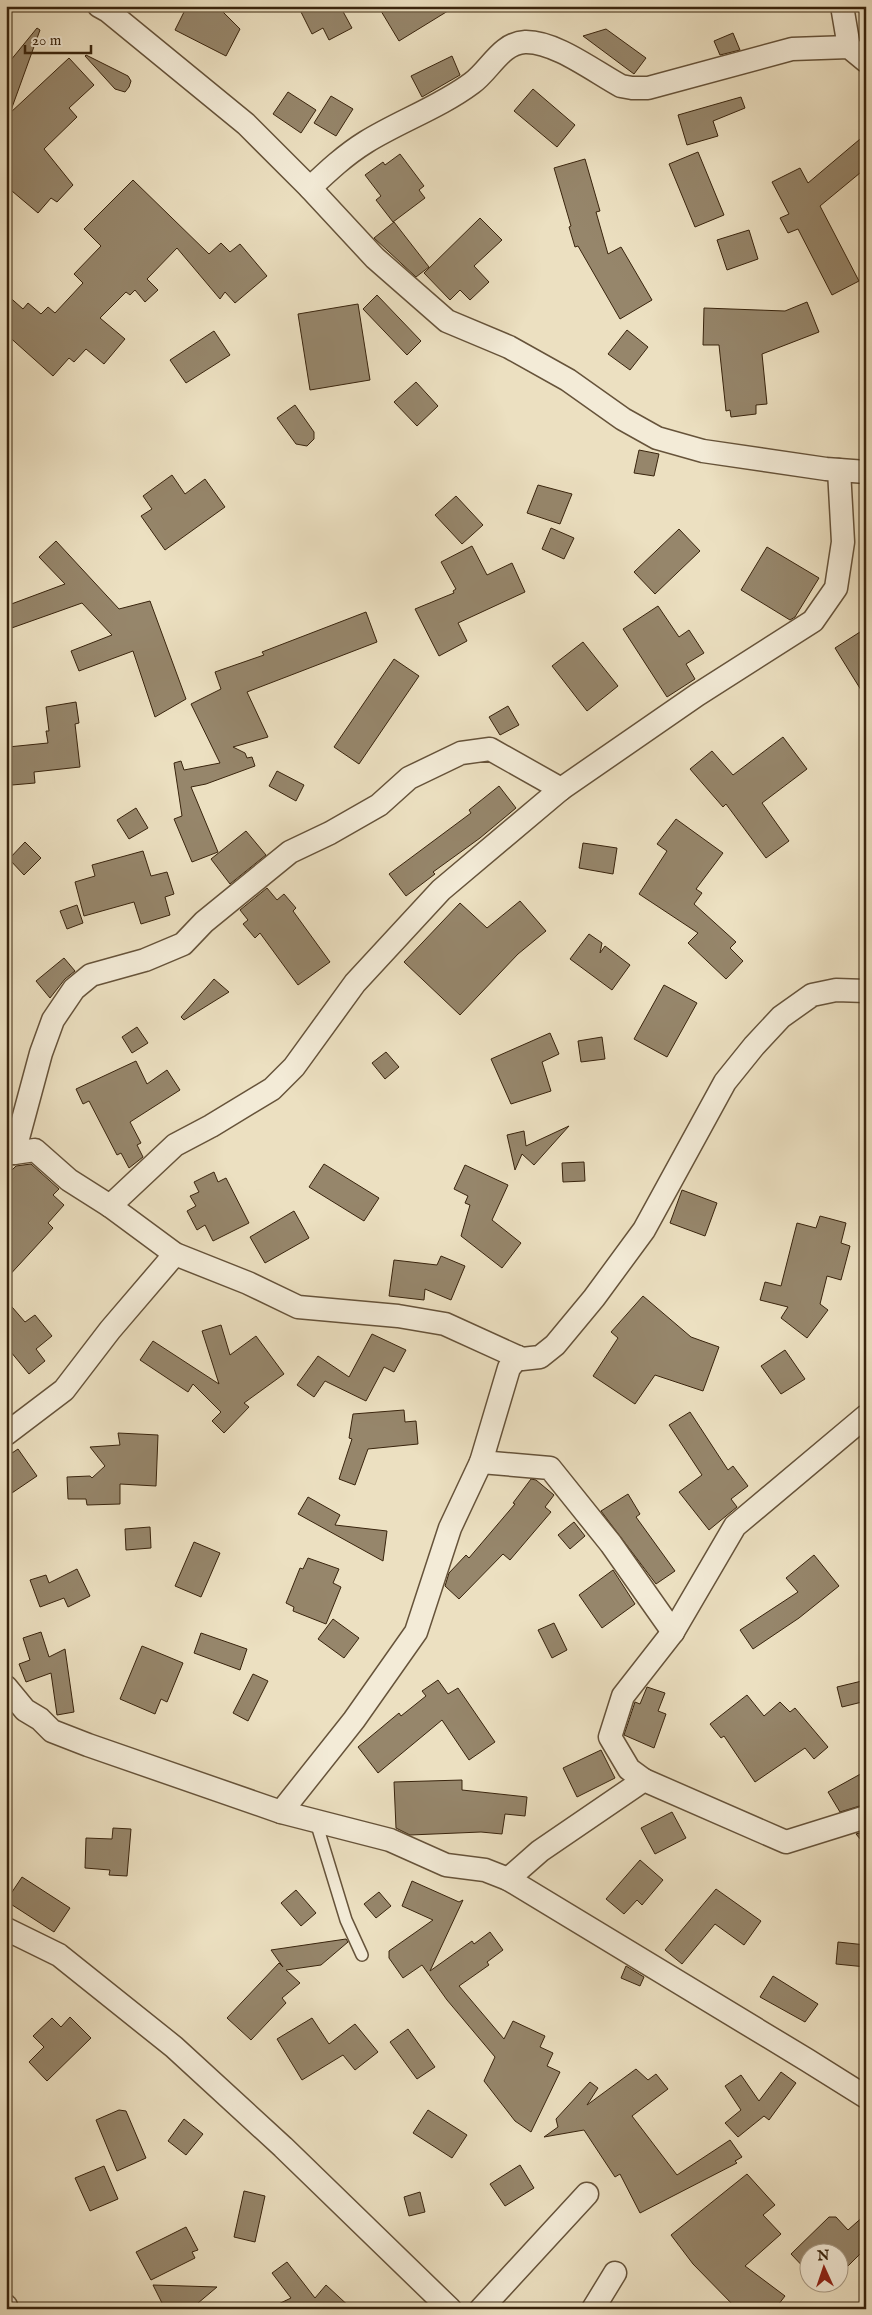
<svg xmlns="http://www.w3.org/2000/svg" width="872" height="2315" font-family="'IM FELL English',serif">
<rect width="100%" height="100%" fill="#ece0c1"/>
<filter id="stains"><feTurbulence type="fractalNoise" baseFrequency=".004" numOctaves="4"/><feColorMatrix values="0 0 0 0 .2 0 0 0 0 .09 0 0 0 0 .02 0 0 0 .5 -.17"/></filter>
<radialGradient id="worn" r=".72"><stop offset=".6" stop-color="#630" stop-opacity="0"/><stop offset="1" stop-color="#630" stop-opacity=".3"/></radialGradient>
<g fill="#96866b" stroke="#39240d">
<polygon points="187,6 217,6 240,29 226,56 175,30"/>
<polygon points="298,6 340,6 352,28 329,40 323,28 312,34"/>
<polygon points="378,6 456,6 399,41"/>
<polygon points="37,28 40,30 10,113 69,58 94,85 69,108 77,117 44,149 73,185 57,202 51,198 38,213 6,186 6,66"/>
<polygon points="606,29 646,58 634,74 583,36"/>
<polygon points="733,33 740,50 720,55 714,41"/>
<polygon points="86,55 128,76 131,81 129,87 125,92 115,89 85,56"/>
<polygon points="452,56 460,75 422,97 411,76"/>
<polygon points="533,89 575,125 557,147 514,111"/>
<polygon points="288,92 316,110 301,133 273,114"/>
<polygon points="331,96 353,109 336,136 314,123"/>
<polygon points="741,97 745,108 713,121 718,136 687,145 678,115"/>
<polygon points="866,134 866,168 820,206 859,281 832,295 798,229 788,233 780,218 789,214 772,182 800,168 808,183"/>
<polygon points="698,152 724,215 695,227 669,164"/>
<polygon points="400,154 424,186 419,190 425,198 393,222 376,200 381,196 365,175 383,162 385,165"/>
<polygon points="585,159 600,211 596,212 608,254 621,247 652,300 620,319 578,246 575,247 569,227 571,226 554,168"/>
<polygon points="133,180 209,254 221,243 230,252 240,244 267,276 235,303 225,292 220,299 177,248 147,279 158,290 145,302 135,290 130,295 126,292 100,318 125,339 104,364 86,349 74,362 69,358 53,376 6,334 6,294 23,309 28,303 41,314 48,307 55,313 83,283 74,274 101,246 84,229"/>
<polygon points="480,218 502,240 474,266 489,282 470,300 460,290 450,300 424,273"/>
<polygon points="394,222 429,267 416,277 374,238"/>
<polygon points="749,230 758,259 727,270 717,240"/>
<polygon points="377,295 421,341 407,355 363,309"/>
<polygon points="807,302 819,332 762,354 767,404 756,405 756,414 731,417 730,410 726,411 719,345 703,345 704,308 785,311"/>
<polygon points="358,304 370,380 310,390 298,314"/>
<polygon points="627,330 648,347 630,370 608,354"/>
<polygon points="214,331 230,355 186,383 170,360"/>
<polygon points="416,382 438,406 417,426 394,402"/>
<polygon points="295,405 314,432 314,439 307,446 296,444 277,418"/>
<polygon points="639,450 659,454 654,476 634,473"/>
<polygon points="172,475 185,494 205,479 225,507 165,550 141,516 152,509 143,496"/>
<polygon points="538,485 572,494 560,524 527,513"/>
<polygon points="456,496 483,525 462,544 435,515"/>
<polygon points="551,528 574,538 564,559 542,549"/>
<polygon points="679,529 700,551 655,594 634,572"/>
<polygon points="56,541 119,609 150,601 186,699 155,717 133,651 79,671 71,651 112,635 82,603 6,630 6,606 65,584 39,557"/>
<polygon points="472,546 487,575 512,563 525,592 458,623 467,641 439,656 415,609 454,593 453,591 456,589 441,562"/>
<polygon points="767,547 819,578 795,617 790,620 741,590"/>
<polygon points="658,606 679,637 689,630 704,653 686,664 695,679 667,697 623,629"/>
<polygon points="366,612 377,642 247,692 268,737 233,747 245,753 247,758 252,757 255,766 206,784 191,787 218,852 192,862 174,819 182,816 174,763 181,761 184,770 220,763 191,704 221,689 215,672 264,655 262,652"/>
<polygon points="860,632 866,642 866,698 835,648"/>
<polygon points="583,642 618,686 587,711 552,666"/>
<polygon points="394,659 419,676 359,764 334,747"/>
<polygon points="76,702 79,723 75,724 80,767 34,772 35,783 12,785 8,747 48,743 46,731 49,731 46,707"/>
<polygon points="508,706 519,725 500,735 489,717"/>
<polygon points="783,737 807,769 762,803 789,841 766,858 726,804 723,807 690,769 712,751 733,775"/>
<polygon points="277,771 304,785 296,801 269,786"/>
<polygon points="499,786 516,808 480,838 433,872 435,874 406,896 389,874 471,813 469,810"/>
<polygon points="136,808 148,828 129,839 117,820"/>
<polygon points="676,819 723,853 696,889 702,893 694,904 736,942 730,948 743,961 726,979 688,943 698,933 639,894 667,851 657,844"/>
<polygon points="246,831 266,855 230,884 211,859"/>
<polygon points="25,842 41,858 24,875 9,859"/>
<polygon points="583,843 617,848 613,874 579,868"/>
<polygon points="143,851 151,876 167,872 174,894 165,897 170,915 141,924 134,902 84,916 75,882 95,876 92,865"/>
<polygon points="267,888 277,900 284,894 296,908 293,911 330,962 298,985 260,933 255,938 243,924 248,920 240,910"/>
<polygon points="520,901 546,931 518,954 460,1015 404,962 460,903 487,928"/>
<polygon points="77,905 83,923 67,929 60,911"/>
<polygon points="589,934 602,943 600,953 605,946 630,965 612,990 570,959"/>
<polygon points="64,958 75,971 65,979 50,998 36,981"/>
<polygon points="214,979 229,992 184,1020 181,1017"/>
<polygon points="664,985 697,1003 667,1057 634,1039"/>
<polygon points="137,1027 148,1043 132,1053 122,1037"/>
<polygon points="550,1033 559,1054 542,1062 551,1091 511,1104 491,1059"/>
<polygon points="602,1037 605,1059 581,1062 578,1041"/>
<polygon points="386,1052 399,1067 385,1079 372,1063"/>
<polygon points="136,1061 147,1084 167,1070 180,1090 130,1122 141,1143 137,1145 143,1157 129,1168 121,1153 117,1155 89,1101 83,1104 76,1089"/>
<polygon points="569,1126 534,1165 522,1154 515,1170 507,1135 524,1131 526,1146"/>
<polygon points="584,1162 585,1181 563,1182 562,1163"/>
<polygon points="31,1164 59,1189 53,1195 64,1205 48,1223 53,1228 6,1279 6,1176 16,1166"/>
<polygon points="324,1164 379,1198 364,1221 309,1187"/>
<polygon points="465,1165 508,1185 492,1220 521,1243 502,1268 461,1236 470,1205 465,1203 468,1196 454,1189"/>
<polygon points="214,1172 218,1182 226,1178 249,1223 213,1241 205,1225 197,1230 187,1211 196,1206 190,1196 199,1192 194,1182"/>
<polygon points="682,1190 717,1203 705,1236 670,1223"/>
<polygon points="294,1211 309,1238 265,1263 250,1237"/>
<polygon points="820,1216 846,1223 841,1243 850,1246 841,1280 827,1276 820,1304 828,1310 807,1338 781,1318 788,1307 760,1300 765,1282 781,1286 797,1223 816,1228"/>
<polygon points="441,1256 465,1266 451,1300 425,1289 424,1300 389,1296 394,1260 437,1265"/>
<polygon points="643,1296 691,1337 719,1347 703,1391 655,1375 635,1404 593,1376 618,1338 611,1332"/>
<polygon points="6,1300 25,1322 35,1315 52,1336 36,1349 45,1361 29,1374 6,1346"/>
<polygon points="221,1325 230,1355 256,1336 284,1374 244,1403 249,1407 224,1433 212,1421 221,1412 193,1384 188,1392 140,1360 153,1341 219,1384 202,1331"/>
<polygon points="372,1334 406,1350 394,1372 384,1367 366,1401 325,1381 314,1397 297,1385 318,1356 349,1377"/>
<polygon points="785,1350 805,1379 781,1394 761,1366"/>
<polygon points="404,1410 405,1422 416,1421 418,1444 368,1449 355,1485 339,1479 352,1439 349,1438 353,1414"/>
<polygon points="690,1412 728,1470 733,1466 748,1486 731,1499 737,1507 709,1530 679,1492 702,1475 669,1425"/>
<polygon points="118,1433 158,1435 156,1486 120,1484 120,1504 87,1505 86,1499 68,1499 67,1477 90,1476 92,1478 105,1466 90,1447 120,1445"/>
<polygon points="18,1449 37,1476 6,1497 6,1457"/>
<polygon points="531,1479 536,1480 554,1495 545,1507 551,1512 510,1560 503,1554 459,1599 445,1586 449,1573 466,1555 469,1558 515,1504 513,1503"/>
<polygon points="628,1494 640,1514 636,1517 675,1571 656,1584 601,1511"/>
<polygon points="308,1497 340,1515 335,1525 387,1531 383,1561 298,1514"/>
<polygon points="574,1522 585,1536 570,1549 558,1535"/>
<polygon points="150,1527 151,1548 126,1550 125,1529"/>
<polygon points="194,1542 220,1553 201,1597 175,1586"/>
<polygon points="814,1555 839,1586 799,1618 753,1649 740,1630 798,1592 786,1578"/>
<polygon points="308,1558 339,1569 333,1583 341,1587 326,1624 293,1611 294,1607 286,1603 300,1568 303,1569"/>
<polygon points="77,1569 90,1596 68,1607 64,1598 40,1607 30,1580 46,1575 49,1583"/>
<polygon points="613,1570 635,1604 602,1628 579,1595"/>
<polygon points="333,1619 359,1638 344,1658 318,1639"/>
<polygon points="554,1623 567,1650 552,1658 538,1630"/>
<polygon points="41,1632 49,1657 65,1649 74,1712 57,1715 51,1673 26,1682 19,1664 30,1660 23,1638"/>
<polygon points="201,1633 247,1649 240,1670 194,1653"/>
<polygon points="142,1646 183,1663 167,1702 161,1699 155,1714 120,1699"/>
<polygon points="253,1674 268,1681 248,1721 233,1713"/>
<polygon points="438,1680 448,1694 458,1688 495,1742 469,1760 442,1720 378,1773 358,1747 399,1713 401,1716 426,1696 422,1691"/>
<polygon points="866,1680 866,1701 842,1707 837,1687"/>
<polygon points="647,1687 665,1693 658,1711 666,1714 654,1748 624,1735 635,1702 640,1704"/>
<polygon points="747,1695 764,1716 780,1702 790,1712 795,1708 828,1747 814,1759 805,1748 755,1782 724,1736 721,1738 710,1724"/>
<polygon points="601,1750 615,1778 577,1797 563,1768"/>
<polygon points="866,1771 866,1804 840,1812 828,1792"/>
<polygon points="462,1780 462,1790 527,1797 525,1816 505,1814 502,1834 481,1832 410,1835 396,1828 394,1782"/>
<polygon points="672,1812 686,1838 655,1854 641,1828"/>
<polygon points="113,1828 131,1829 127,1876 109,1875 110,1870 85,1868 86,1838 112,1839"/>
<polygon points="866,1831 866,1846 856,1834"/>
<polygon points="640,1860 663,1880 642,1905 637,1900 624,1914 606,1899"/>
<polygon points="22,1877 70,1908 54,1932 6,1901"/>
<polygon points="412,1881 459,1902 463,1900 430,1971 472,1941 474,1944 490,1932 503,1950 487,1962 489,1965 459,1986 504,2039 513,2021 545,2036 540,2047 553,2053 547,2066 560,2072 531,2132 515,2121 484,2081 495,2057 447,2000 422,1965 403,1978 389,1958 389,1951 433,1920 402,1906"/>
<polygon points="716,1889 761,1921 744,1945 715,1924 682,1964 665,1950"/>
<polygon points="296,1890 316,1913 301,1926 281,1903"/>
<polygon points="379,1892 391,1906 376,1918 364,1904"/>
<polygon points="346,1939 348,1942 321,1965 286,1970 300,1983 282,1998 286,2003 251,2040 227,2018 279,1963 283,1967 271,1950"/>
<polygon points="838,1942 866,1945 866,1967 836,1964"/>
<polygon points="626,1966 644,1977 640,1986 621,1978"/>
<polygon points="773,1976 818,2004 805,2022 760,1997"/>
<polygon points="70,2017 91,2038 47,2081 29,2062 44,2047 33,2036 52,2018 61,2027"/>
<polygon points="312,2018 329,2044 355,2024 378,2052 355,2070 343,2055 302,2080 277,2039"/>
<polygon points="408,2029 435,2067 417,2079 390,2042"/>
<polygon points="636,2069 648,2080 656,2074 668,2089 632,2116 677,2175 730,2140 742,2157 735,2161 737,2163 640,2213 620,2174 615,2177 584,2130 544,2137 558,2127 556,2119 590,2082 598,2088 587,2105"/>
<polygon points="781,2072 796,2083 769,2120 764,2116 738,2137 725,2123 741,2110 725,2086 741,2075 759,2101"/>
<polygon points="119,2110 126,2111 146,2158 117,2171 96,2120"/>
<polygon points="428,2110 467,2135 452,2158 413,2133"/>
<polygon points="184,2119 203,2134 186,2155 168,2141"/>
<polygon points="520,2165 534,2188 505,2206 490,2184"/>
<polygon points="104,2166 118,2199 90,2211 75,2178"/>
<polygon points="747,2174 775,2205 763,2215 781,2234 745,2266 785,2296 775,2309 737,2309 693,2264 671,2235"/>
<polygon points="244,2191 265,2196 255,2242 234,2237"/>
<polygon points="420,2192 425,2212 409,2216 404,2197"/>
<polygon points="866,2214 866,2248 840,2274 840,2252 810,2252 810,2274 791,2254 829,2217 836,2217 848,2230"/>
<polygon points="186,2227 198,2250 192,2252 195,2258 151,2280 136,2252"/>
<polygon points="287,2262 315,2298 326,2285 352,2309 268,2309 291,2298 272,2273"/>
<polygon points="153,2285 217,2287 191,2309 165,2309"/>
</g>
<g fill="none" stroke-linecap="round" stroke-linejoin="round">
<g stroke="#66533a" stroke-width="14">
<polyline id="lane" points="316,1822 346,1920 362,1955"/>
</g>
<g stroke="#66533a" stroke-width="25">
<g id="street">
<polyline points="99,6 108,11 246,124 310,188 375,258 447,321 509,347 568,380 623,419 657,438 703,451 826,469 866,472"/>
<polyline points="842,6 849,47"/>
<path d="M310,188C328,171 345,155 366,142C400,121 440,107 472,83C490,70 501,43 525,42C555,41 595,72 621,86L632,88H648L792,49L849,47L866,61"/>
<polyline points="6,1149 14,1153 35,1150 69,1180 110,1206 175,1254 248,1283 298,1307 398,1316 445,1324 522,1359 540,1357 555,1345 594,1298 644,1230 725,1082 754,1046 781,1017 812,995 836,990 866,991"/>
<polyline points="14,1153 41,1053 53,1020 74,989 91,975 145,960 183,944 204,922 290,852 330,833 379,805 409,778 461,753 490,749 561,789"/>
<polyline points="110,1206 175,1145 211,1126 272,1089 294,1067 355,983 441,890 561,789 697,695 813,621 836,588 843,542 839,470"/>
<polyline points="6,1434 64,1390 110,1330 175,1254"/>
<polyline points="481,1462 550,1468 611,1544 673,1632"/>
<polyline points="6,1687 25,1710 40,1719 52,1731 88,1745 281,1812 390,1840 446,1865 485,1870 508,1879 807,2060 866,2097"/>
<polyline points="644,1780 629,1769 610,1737 623,1696 673,1632 735,1526 866,1416"/>
<polyline points="281,1812 354,1720 416,1632 450,1528 481,1462 509,1368 518,1357"/>
<polyline points="508,1879 540,1851 644,1780 786,1842 866,1817"/>
<polyline points="6,1929 59,1955 174,2047 283,2147 450,2309"/>
<polyline points="6,2306 6,2309"/>
<polyline points="481,2309 587,2194"/>
<polyline points="593,2309 615,2273"/>
</g>
</g>
<use href="#lane" stroke="#f3ebd7" stroke-width="11"/>
<use href="#street" stroke="#f3ebd7" stroke-width="22"/>
</g>
<rect width="872" height="2315" fill="none" stroke="#ece0c1" stroke-width="25"/>
<rect x="8" y="8" width="857" height="2300" fill="none" stroke="#39240d" stroke-width="2.5"/>
<rect x="12" y="12" width="847" height="2290" fill="none" stroke="#39240d"/>
<g transform="translate(824 2268) rotate(357)"><circle r="24" fill="#f3ebd7" stroke="#a99b86"/>
<path d="M0-4L9 19L0 12L-9 19Z" fill="#8f2418"/>
<text y="-8" font-size="14" font-weight="bold" text-anchor="middle" fill="#39240d">N</text>
</g>
<path d="M25 45v8h66v-8" fill="none" stroke="#39240d" stroke-width="2.5"/>
<text x="32" y="45" font-size="15" fill="#39240d" stroke="#f3ebd7" stroke-width="4" paint-order="stroke">20 m</text>
<rect width="100%" height="100%" filter="url(#stains)"/>
<rect width="100%" height="100%" fill="url(#worn)"/>
</svg>
